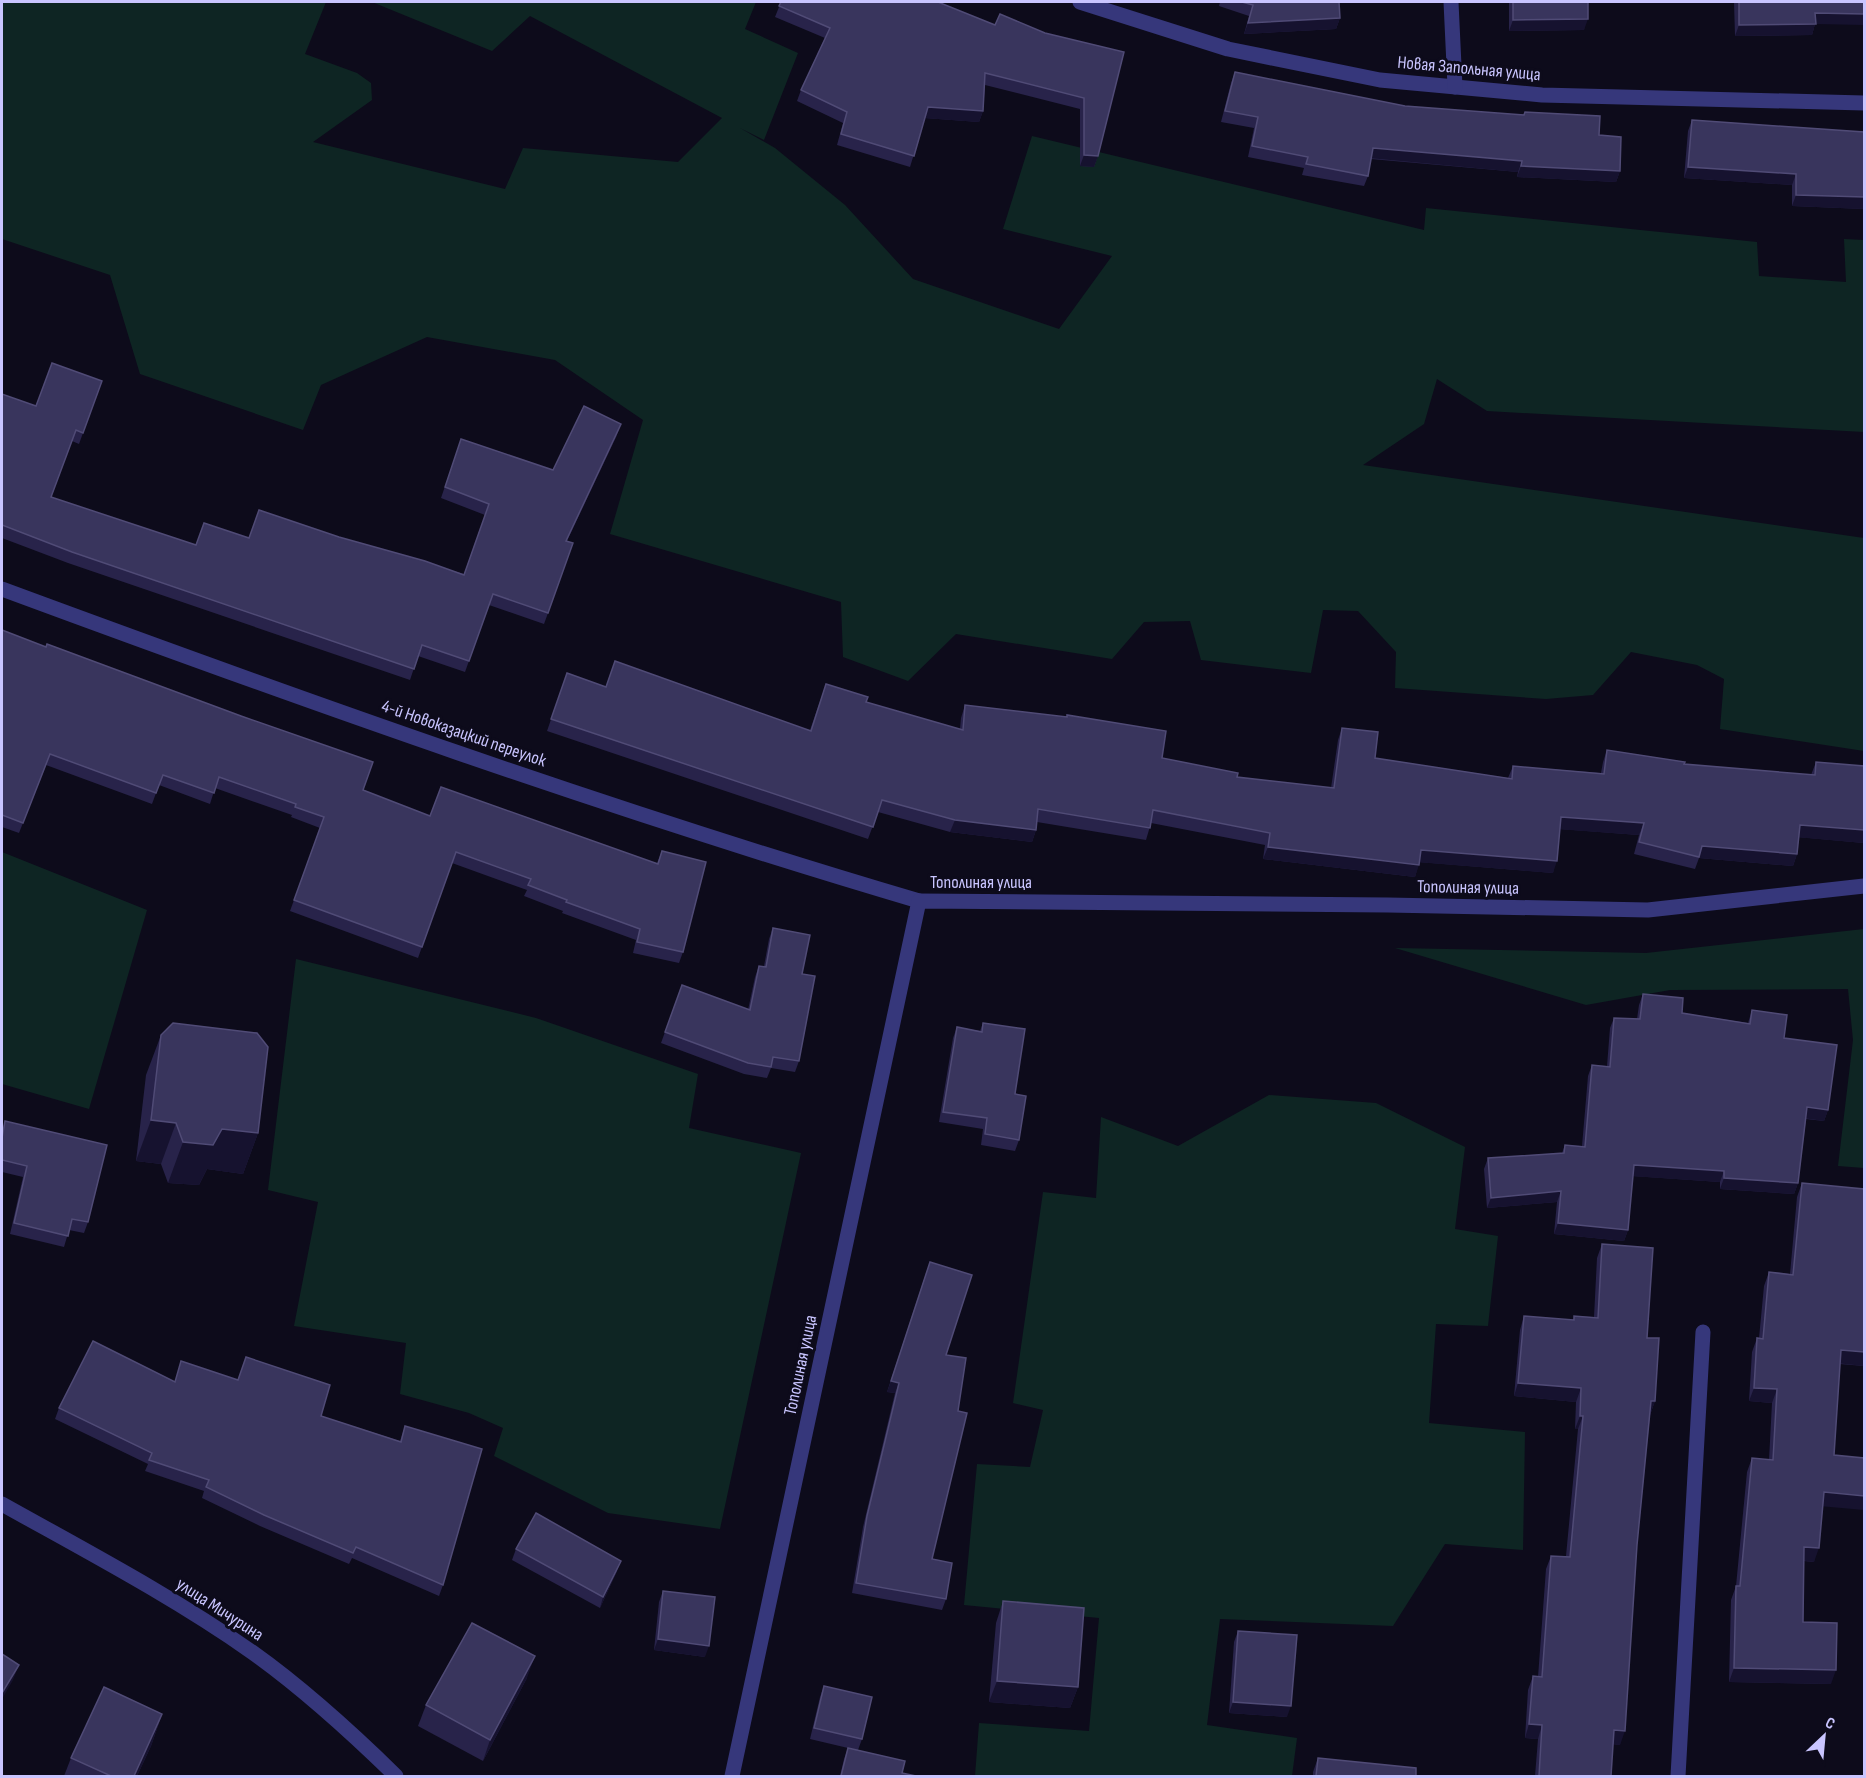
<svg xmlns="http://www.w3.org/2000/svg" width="1866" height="1778" font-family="'Sofia Sans Condensed',sans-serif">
<rect width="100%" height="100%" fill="#0d0b1b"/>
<g fill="#0e2523">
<polygon points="2,2 326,2 305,54 357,73 371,83 372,100 313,142 505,189 523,148 678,162 722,118 530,16 492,51 372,2 756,2 745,29 798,53 764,140 740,128 775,148 845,205 913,279 1059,329 1112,256 1003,229 1032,136 1424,230 1426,208 1757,242 1759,276 1846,282 1844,239 1864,240 1864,432 1487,411 1437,379 1424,424 1363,465 1864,538 1864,751 1720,729 1724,679 1697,665 1631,652 1593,695 1546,699 1395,688 1396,652 1358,611 1323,610 1311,673 1201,660 1190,621 1144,622 1112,659 956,634 908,681 843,657 841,602 610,534 643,420 555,360 427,337 321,385 303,430 140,374 110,275 2,239"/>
<polygon points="2,852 147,910 89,1109 2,1084"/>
<polygon points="1864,929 1864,1168 1838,1166 1853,1040 1848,989 1670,990 1586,1005 1395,948 1646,953"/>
<polygon points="296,959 536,1018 698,1074 689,1128 801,1153 720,1529 608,1513 494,1456 503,1428 469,1413 400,1394 406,1343 294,1326 318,1202 268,1190"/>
<polygon points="1269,1095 1376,1103 1465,1147 1455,1229 1498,1236 1488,1326 1436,1324 1429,1423 1525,1432 1523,1550 1445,1544 1393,1626 1220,1619 1207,1725 1297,1738 1292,1776 975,1776 979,1723 1089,1731 1099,1618 964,1605 977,1464 1030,1467 1043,1410 1013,1403 1043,1192 1096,1198 1101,1117 1178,1146"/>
</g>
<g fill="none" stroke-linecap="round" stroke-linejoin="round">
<g stroke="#36377b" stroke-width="15">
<polyline points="1080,2 1228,49 1380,80 1542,95 1864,103"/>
<polyline points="1451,2 1455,87"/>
<path d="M2,589C305,701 610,810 919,901"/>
<path d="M2,1504C86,1551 172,1596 252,1652C304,1689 351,1732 396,1776"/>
<polyline points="732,1776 919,901 1388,905 1648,910 1864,886"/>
<polyline points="1678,1776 1703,1332"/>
</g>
</g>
<g fill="#28234a">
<polygon points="781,2 995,25 1045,33 1124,52 1098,156 1094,167 1080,166 1080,109 985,85 983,111 979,122 925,118 910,167 837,145 843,123 797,101 801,90 825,38 775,17"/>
<polygon points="1220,2 1364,2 1339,3 1340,18 1336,29 1244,34 1249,16 1219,6"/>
<polygon points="1509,2 1599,2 1588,2 1584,30 1509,31"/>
<polygon points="1734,2 1864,2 1815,24 1812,35 1735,36"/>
<polygon points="1235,72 1405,106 1523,115 1525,112 1599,135 1620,171 1616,182 1517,177 1518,172 1371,159 1368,176 1364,186 1302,175 1304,168 1248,157 1254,128 1221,122 1231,83"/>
<polygon points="1692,120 1864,132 1864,209 1792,206 1792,185 1684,178 1688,131"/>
<polygon points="102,381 79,444 72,441 51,497 196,545 249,538 339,537 464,574 485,515 441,498 461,439 553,470 617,435 567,541 548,613 544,624 489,605 465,672 418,656 410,680 68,563 2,538 2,394 36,406"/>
<polygon points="2,630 363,790 430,816 657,863 662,851 683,952 679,963 633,953 636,940 562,913 563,911 524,896 527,890 452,863 418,958 290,911 320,828 291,817 292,815 215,788 210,804 159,785 152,804 46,765 19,833 2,827"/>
<polygon points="567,673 606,687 810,730 826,684 866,702 960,729 961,718 965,705 1162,758 1237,777 1331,788 1338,740 1342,728 1375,758 1508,778 1513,766 1601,773 1603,762 1607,750 1684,764 1811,775 1816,762 1864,843 1798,837 1797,854 1793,866 1699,858 1695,869 1634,854 1639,835 1560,829 1553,873 1419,862 1415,877 1263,859 1265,845 1151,823 1146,840 1037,822 1036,830 1032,842 950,832 878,812 868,839 547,731"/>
<polygon points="773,928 802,974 799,1061 795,1072 771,1068 767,1078 744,1074 661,1043 665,1032 748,1010 755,977 759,966 764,966 769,939"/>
<polygon points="1643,994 1682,1013 1748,1023 1752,1010 1784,1038 1828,1110 1824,1121 1806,1119 1798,1183 1794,1194 1720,1189 1720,1182 1633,1176 1628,1230 1624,1241 1554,1234 1557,1202 1487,1208 1484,1169 1488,1158 1562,1153 1565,1145 1582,1146 1588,1076 1592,1065 1607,1066 1610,1028 1614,1018 1637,1019 1639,1005"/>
<polygon points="983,1023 1015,1094 1019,1140 1015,1151 981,1145 983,1129 939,1122 953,1038 957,1027 980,1031"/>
<polygon points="161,1035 258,1133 243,1174 207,1169 199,1185 168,1183 161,1164 136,1161 146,1075"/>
<polygon points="5,1121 88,1222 84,1233 69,1230 64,1247 10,1234 23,1177 2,1172 2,1131"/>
<polygon points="1802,1183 1864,1366 1840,1364 1823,1506 1814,1562 1804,1561 1803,1622 1831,1684 1729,1682 1731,1600 1736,1586 1747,1472 1752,1458 1769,1460 1772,1403 1749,1401 1752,1352 1757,1338 1759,1338 1764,1286 1769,1272 1790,1274 1797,1197"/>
<polygon points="1602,1244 1647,1338 1655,1401 1650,1415 1637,1545 1620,1745 1613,1744 1611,1776 1535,1776 1538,1739 1525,1738 1528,1690 1533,1676 1538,1677 1546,1569 1551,1556 1566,1556 1578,1429 1575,1429 1576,1402 1514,1396 1520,1330 1524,1316 1573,1320 1574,1316 1594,1317 1597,1258"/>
<polygon points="926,1273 946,1355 932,1559 946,1599 942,1610 852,1593 863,1527 895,1393 887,1392"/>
<polygon points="174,1382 321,1416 400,1441 405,1426 443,1585 439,1596 352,1558 349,1564 260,1526 202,1498 204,1491 145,1471 148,1464 55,1419 59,1408"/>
<polygon points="516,1549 617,1571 600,1608 512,1560"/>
<polygon points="663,1591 705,1657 654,1650 659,1602"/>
<polygon points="1003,1601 1078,1687 1070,1708 989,1702 996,1623"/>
<polygon points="1238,1631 1287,1717 1229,1713 1234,1642"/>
<polygon points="527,1678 483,1761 418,1726 426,1705"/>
<polygon points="824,1686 862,1739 858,1750 902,1773 916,1776 840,1776 844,1759 848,1748 810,1739 820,1697"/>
<polygon points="162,1714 151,1746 137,1776 64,1776 71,1758"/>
<polygon points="1318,1758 1416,1776 1313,1776 1313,1772"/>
</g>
<g fill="#16122f">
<polygon points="1335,2 1364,2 1335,3"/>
<polygon points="1815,13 1864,14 1864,25 1815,24 1812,35 1735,36 1739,25"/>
<polygon points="1340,18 1336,29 1244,34 1248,23"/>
<polygon points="1588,19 1584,30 1509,31 1513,20"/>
<polygon points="928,107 983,111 979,122 924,118"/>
<polygon points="1373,148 1522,161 1518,172 1369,158"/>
<polygon points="1084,155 1098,156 1094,167 1080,166"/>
<polygon points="1521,166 1620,171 1616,182 1517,177"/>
<polygon points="1688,167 1796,174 1792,185 1684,178"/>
<polygon points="1796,195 1864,197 1864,209 1792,206"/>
<polygon points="621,424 617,435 562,551 566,541"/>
<polygon points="1561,817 1644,823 1639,835 1556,829"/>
<polygon points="955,820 1036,830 1032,842 950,832"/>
<polygon points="1800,825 1864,830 1864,843 1795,837"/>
<polygon points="1702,846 1797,854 1793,866 1699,858"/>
<polygon points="1268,847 1419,865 1415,877 1263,859"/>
<polygon points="1421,850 1557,861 1553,873 1416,862"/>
<polygon points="1807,1107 1828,1110 1824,1121 1803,1118"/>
<polygon points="151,1120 176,1123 161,1164 136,1161"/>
<polygon points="222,1129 258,1133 243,1174 207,1169 199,1185 168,1183 183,1142"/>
<polygon points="1634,1165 1724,1171 1720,1182 1630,1176"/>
<polygon points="1724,1178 1798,1183 1794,1194 1720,1189"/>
<polygon points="1561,1191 1557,1202 1487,1208 1491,1198"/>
<polygon points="1558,1223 1628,1230 1624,1241 1554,1234"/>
<polygon points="1841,1350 1864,1352 1864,1366 1836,1363"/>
<polygon points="891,1381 899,1383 895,1393 887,1392"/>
<polygon points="1518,1383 1581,1388 1576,1402 1514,1396"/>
<polygon points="1754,1388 1777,1389 1772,1403 1749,1401"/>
<polygon points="1651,1401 1655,1401 1650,1415"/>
<polygon points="1580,1416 1583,1416 1578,1429 1575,1429"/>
<polygon points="1824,1492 1864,1496 1864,1510 1819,1506"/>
<polygon points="1804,1547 1819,1548 1814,1562 1799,1560"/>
<polygon points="621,1561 617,1571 600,1608 603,1597"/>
<polygon points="658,1639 709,1646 705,1657 654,1650"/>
<polygon points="535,1656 527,1678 483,1761 490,1740"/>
<polygon points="19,1665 13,1680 2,1699 2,1693"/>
<polygon points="1734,1668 1836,1670 1831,1684 1729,1682"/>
<polygon points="997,1681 1078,1687 1070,1708 989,1702"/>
<polygon points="1233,1702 1291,1706 1287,1717 1229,1713"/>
<polygon points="162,1714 151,1746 137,1776 134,1776"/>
<polygon points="1529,1724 1542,1725 1538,1739 1525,1738"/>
<polygon points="1614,1730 1625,1731 1620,1745 1609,1744"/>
</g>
<g fill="#39355d" stroke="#504b76" stroke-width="1.5">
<polygon points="781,2 938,2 995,25 1000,14 1045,33 1124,52 1098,156 1084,155 1084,98 985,73 983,111 928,107 914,156 841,134 847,112 801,90 830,28 779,6"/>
<polygon points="1242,2 1339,2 1340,18 1248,23 1253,5"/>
<polygon points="1513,2 1588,2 1588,19 1513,20"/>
<polygon points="1739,2 1864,2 1864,14 1815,13 1816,24 1739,25"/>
<polygon points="1235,72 1405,106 1524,115 1525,112 1600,116 1599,135 1621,137 1620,171 1521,166 1522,161 1373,148 1368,176 1306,164 1308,157 1252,146 1258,117 1225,111"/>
<polygon points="1692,120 1864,132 1864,197 1796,195 1796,174 1688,167"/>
<polygon points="52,363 102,381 83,433 76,430 51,497 196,545 204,523 249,538 259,510 339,537 425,561 464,575 489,504 445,487 461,439 553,470 584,406 621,424 566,541 573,543 548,613 493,594 469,661 422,645 414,669 72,552 2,525 2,394 36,406"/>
<polygon points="2,630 46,647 47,644 241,716 373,762 363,790 430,816 441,787 658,864 662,851 706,862 683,952 637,942 640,929 566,902 567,900 528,885 531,879 456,852 422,947 294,900 324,817 295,807 296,804 219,777 214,793 163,775 156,793 50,754 23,823 2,815"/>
<polygon points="615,661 811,731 826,684 868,697 866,702 963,730 965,705 1067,717 1067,715 1166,731 1162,758 1238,773 1237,777 1334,788 1342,728 1378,732 1375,758 1512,779 1513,766 1604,774 1607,750 1685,762 1684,764 1815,775 1816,762 1864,766 1864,830 1800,825 1797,854 1702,846 1699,857 1639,842 1644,823 1561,817 1557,861 1421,850 1419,865 1268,847 1270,833 1153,810 1150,828 1038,809 1036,830 955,820 882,800 873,827 551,719 567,673 606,687"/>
<polygon points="773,928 810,935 802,974 815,976 799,1061 773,1057 771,1067 748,1063 665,1032 682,985 750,1010 759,966 766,967"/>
<polygon points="1643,994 1683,998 1682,1013 1750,1024 1752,1010 1787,1015 1784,1038 1837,1045 1828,1110 1807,1107 1798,1183 1724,1178 1724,1171 1634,1165 1628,1230 1558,1223 1561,1191 1491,1198 1488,1158 1564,1153 1565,1145 1585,1147 1592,1065 1610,1067 1614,1018 1640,1019"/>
<polygon points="173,1023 257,1033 268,1047 258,1133 222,1129 213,1145 183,1142 176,1123 151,1120 161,1035"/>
<polygon points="983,1023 1025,1029 1015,1094 1026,1096 1019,1140 985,1134 987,1118 943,1112 957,1027 982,1032"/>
<polygon points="5,1121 107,1145 88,1222 72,1219 68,1236 14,1223 27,1166 2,1160 2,1138"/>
<polygon points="1802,1183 1864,1189 1864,1352 1841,1350 1834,1455 1864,1458 1864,1496 1824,1492 1819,1548 1804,1547 1803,1622 1837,1623 1836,1670 1734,1668 1736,1586 1740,1586 1752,1458 1773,1460 1777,1389 1754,1388 1757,1338 1763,1339 1769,1272 1793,1275"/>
<polygon points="1602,1244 1653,1248 1647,1338 1659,1338 1655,1401 1651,1401 1637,1545 1625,1731 1614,1730 1611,1776 1539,1776 1542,1725 1529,1724 1533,1676 1542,1677 1551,1556 1570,1557 1583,1416 1580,1416 1581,1388 1518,1383 1524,1316 1574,1320 1574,1316 1598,1318"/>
<polygon points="930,1262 972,1275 946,1355 966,1358 958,1411 967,1413 932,1559 952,1563 946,1599 856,1583 867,1516 899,1383 891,1381"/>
<polygon points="93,1341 175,1382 181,1361 238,1380 246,1357 330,1385 321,1416 401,1442 405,1426 482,1449 443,1585 356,1547 353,1553 264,1515 206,1487 209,1480 149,1460 152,1453 59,1408"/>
<polygon points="536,1513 621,1561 603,1597 516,1549"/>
<polygon points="663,1591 715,1597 709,1646 658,1639"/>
<polygon points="1003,1601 1084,1608 1078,1687 997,1681"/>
<polygon points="472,1623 535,1656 490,1740 426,1705"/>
<polygon points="1238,1631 1297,1635 1291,1706 1233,1702"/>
<polygon points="2,1654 19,1665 2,1693"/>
<polygon points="824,1686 872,1697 862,1739 814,1728"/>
<polygon points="104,1687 162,1714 134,1776 111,1776 71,1758"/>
<polygon points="848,1748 905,1761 902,1773 916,1776 841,1776"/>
<polygon points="1318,1758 1416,1768 1416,1776 1316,1776"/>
</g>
<g text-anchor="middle" stroke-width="6" stroke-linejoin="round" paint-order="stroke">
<g font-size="18" fill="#c9c5ff" stroke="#0d0b1b">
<text transform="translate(1469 68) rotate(5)" y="6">Новая Запольная улица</text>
<text transform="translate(464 733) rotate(19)" y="6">4-й Новоказацкий переулок</text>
<text x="981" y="888">Тополиная улица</text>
<text transform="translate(1468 887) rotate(1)" y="6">Тополиная улица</text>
<text transform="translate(800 1365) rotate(-78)" y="6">Тополиная улица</text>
<text transform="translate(220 1609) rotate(33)" y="6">улица Мичурина</text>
</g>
</g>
<rect width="1866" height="1778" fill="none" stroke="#c9c5ff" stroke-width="6"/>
<g transform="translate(1824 1736) rotate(26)" stroke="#0d0b1b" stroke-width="4.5" paint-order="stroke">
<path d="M0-4.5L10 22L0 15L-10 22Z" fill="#c9c5ff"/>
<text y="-9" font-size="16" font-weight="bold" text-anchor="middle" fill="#c9c5ff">С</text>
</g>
</svg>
